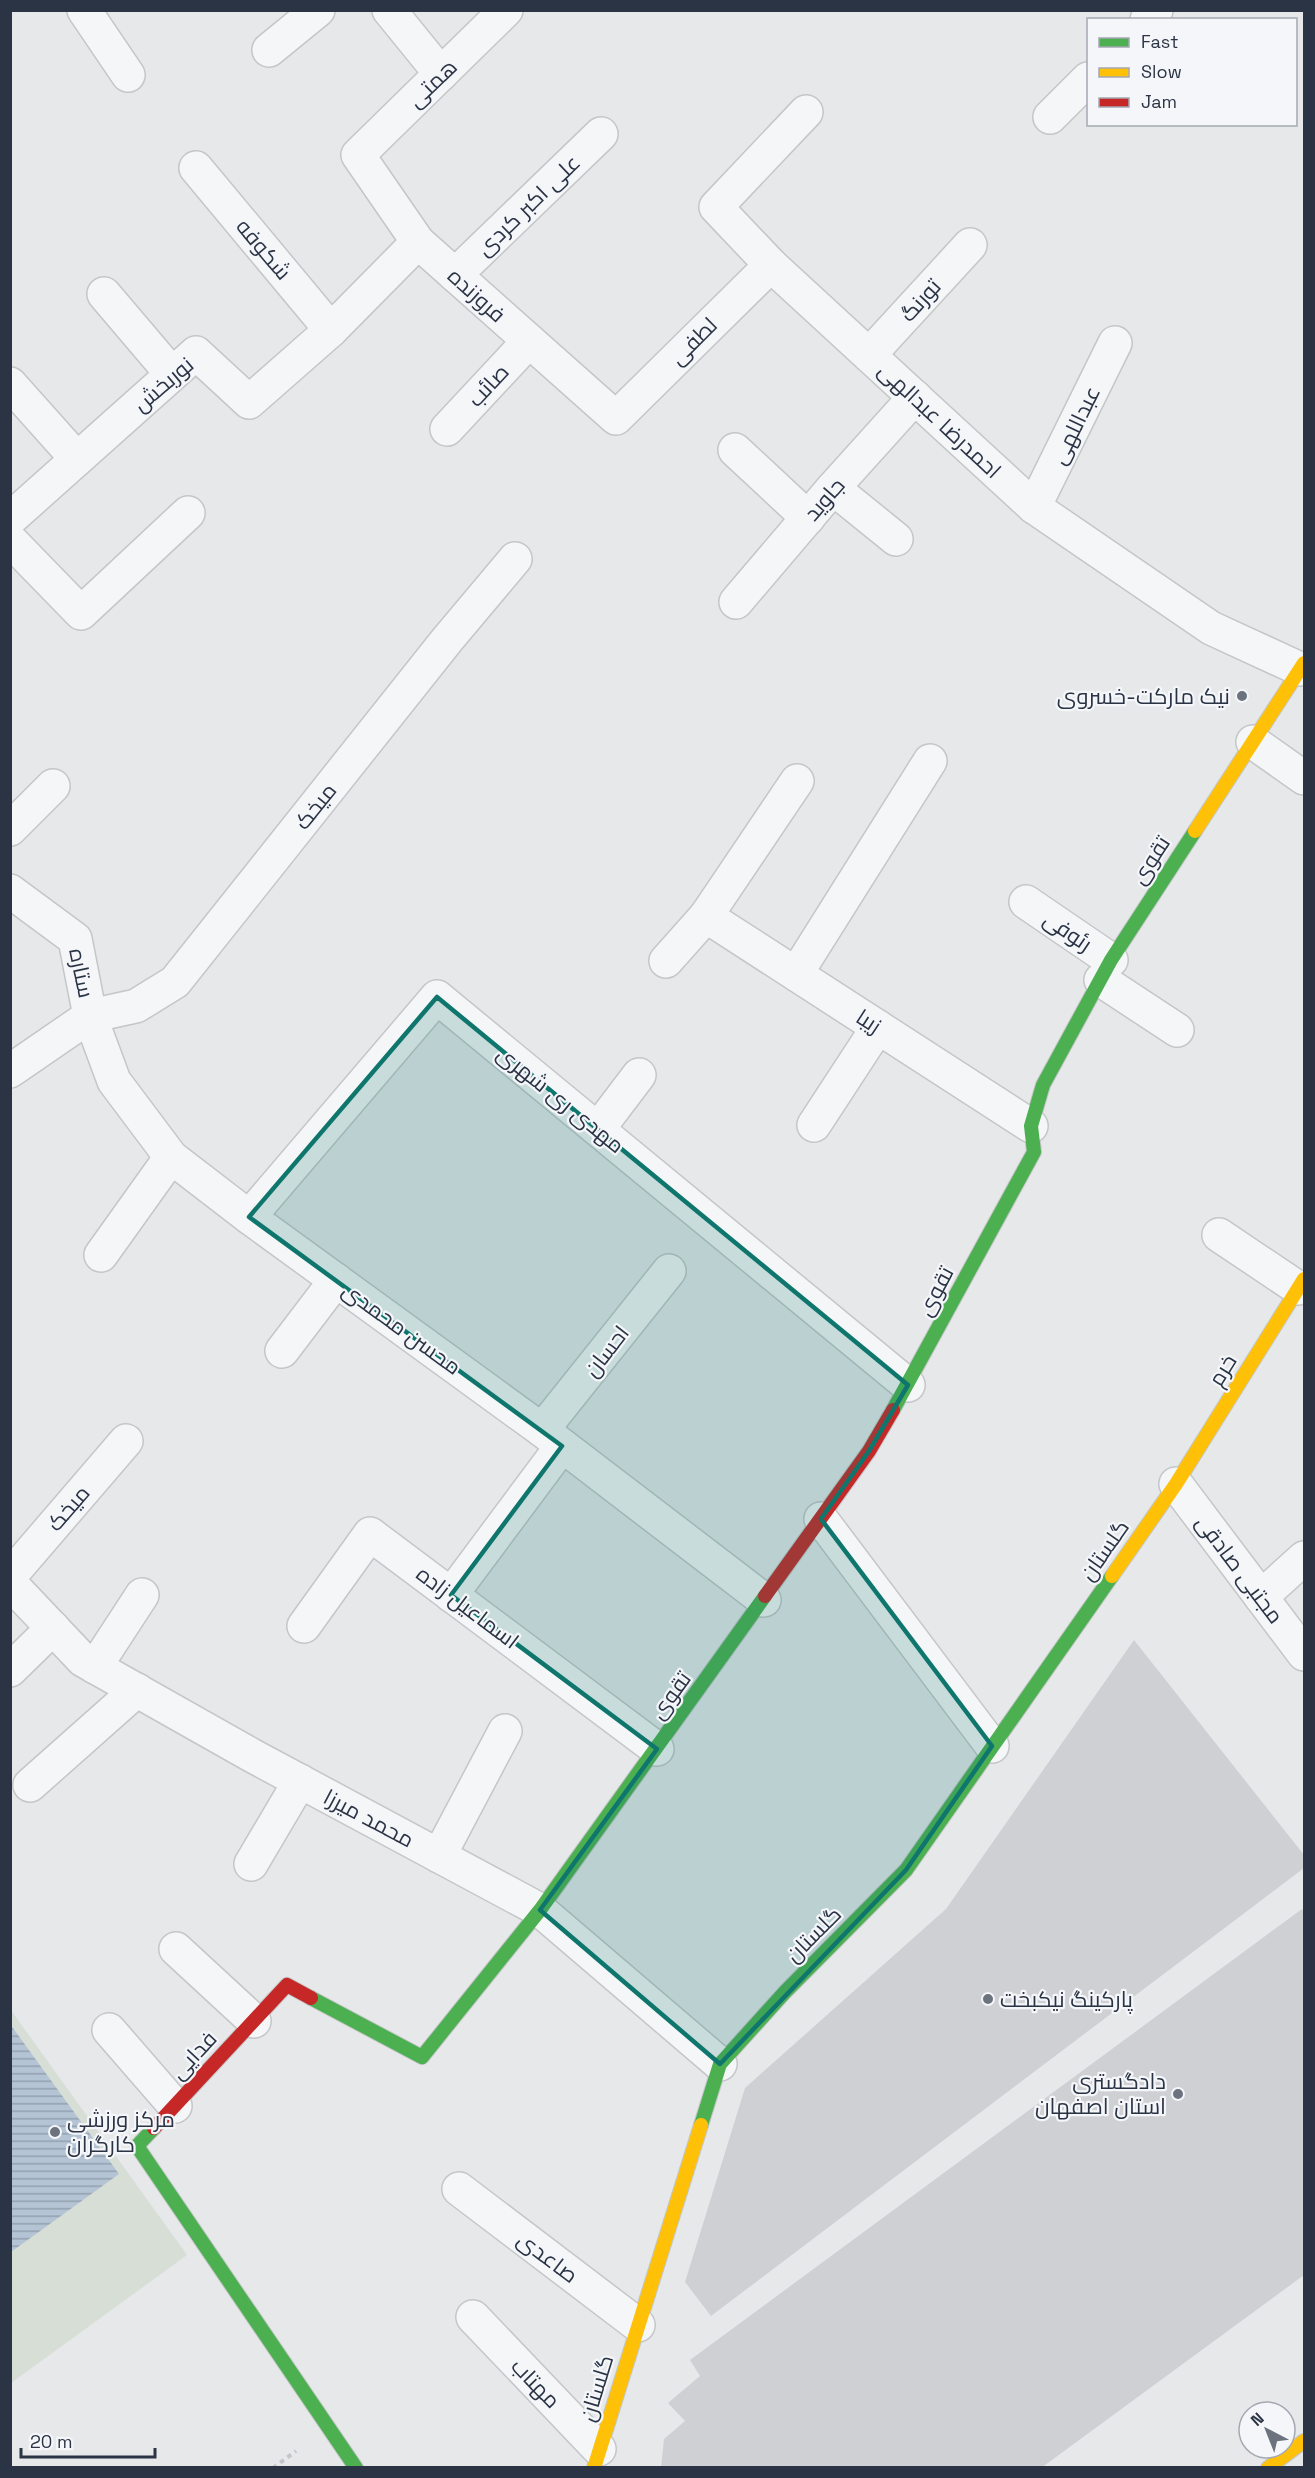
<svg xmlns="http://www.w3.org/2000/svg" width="1315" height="2478" font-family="'Space Grotesk',Cairo,sans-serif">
<defs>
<pattern id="water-rules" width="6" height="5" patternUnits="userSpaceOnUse" patternTransform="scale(1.5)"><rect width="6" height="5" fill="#b4c4d5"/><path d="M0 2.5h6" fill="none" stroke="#93a0af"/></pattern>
</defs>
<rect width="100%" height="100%" fill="#e6e8ea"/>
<polygon fill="#d6ded6" points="10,2009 187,2255 11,2383 10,2383"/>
<polygon fill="url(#water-rules)" points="10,2024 119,2174 11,2252 10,2252"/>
<g fill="#ced0d3">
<polygon points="1134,1640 1304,1855 1304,1868 711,2316 685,2282 745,2088 946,1909"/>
<polygon points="1302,1909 1304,1912 1304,2275 1041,2468 661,2468 664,2439 685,2421 668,2403 700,2376 690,2360"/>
</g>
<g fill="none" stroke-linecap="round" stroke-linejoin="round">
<g stroke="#c4c6c8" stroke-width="36">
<g id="street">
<polyline points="84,10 128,75"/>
<polyline points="389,10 441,74"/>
<polyline points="506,10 358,155 418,242 616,418 771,265"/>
<polyline points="1147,20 1156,10"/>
<polyline points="269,50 318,10"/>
<polyline points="806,112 716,207 771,265 1034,507 1211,628 1300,669"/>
<polyline points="1050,117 1088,79"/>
<polyline points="196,168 331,330"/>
<polyline points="455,275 601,134"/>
<polyline points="104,294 172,374"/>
<polyline points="869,355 970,245"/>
<polyline points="10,384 77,459"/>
<polyline points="447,429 529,341"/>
<polyline points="735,450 808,518"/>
<polyline points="833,488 896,539"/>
<polyline points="1034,507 1115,343"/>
<polyline points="10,519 196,353 249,402 331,330 418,242"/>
<polyline points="10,540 81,613 188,513"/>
<polyline points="736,602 833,488 915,397"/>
<polyline points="1253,742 1304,778"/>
<polyline points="10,829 53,786"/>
<polyline points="10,891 75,939 90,1016 114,1081 171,1157 249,1217 542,1430 764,1600"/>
<polyline points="1026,902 1111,960"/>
<polyline points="706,916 1031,1126"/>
<polyline points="666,961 706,916 797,781"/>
<polyline points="796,974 930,761"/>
<polyline points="1101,980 1177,1030"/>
<polyline points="10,1071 90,1016 136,1006 175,982 447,640 515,559"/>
<polyline points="814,1125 878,1027"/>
<polyline points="598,1129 639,1075"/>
<polyline points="249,1217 437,997 908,1385"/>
<polyline points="1219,1235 1298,1288"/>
<polyline points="101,1255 171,1157"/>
<polyline points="282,1351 336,1280"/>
<polyline points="542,1430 669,1271"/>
<polyline points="1176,1484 1304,1654"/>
<polyline points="821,1519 992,1746"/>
<polyline points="10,1576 126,1441"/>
<polyline points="10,1583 83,1660 253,1756 540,1910 720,2064"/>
<polyline points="451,1595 562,1446"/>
<polyline points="1261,1597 1304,1558"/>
<polyline points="304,1626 370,1534 657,1749"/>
<polyline points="95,1667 142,1595"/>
<polyline points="10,1670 53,1628"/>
<polyline points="30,1785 137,1690"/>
<polyline points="439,1856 505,1731"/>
<polyline points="251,1864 300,1781"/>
<polyline points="176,1949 254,2021"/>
<polyline points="109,2030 175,2106"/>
<polyline points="459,2189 638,2325"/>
<polyline points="473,2317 599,2449"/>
</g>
</g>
<g stroke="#c4c6c8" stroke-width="16">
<g id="fast">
<polyline points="893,1410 1034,1152 1031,1126 1043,1085 1111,960 1195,831"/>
<polyline points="311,1998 422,2057 540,1910 765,1596"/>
<polyline points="701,2125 720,2064 785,1992 906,1870 1112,1576"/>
<polyline points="154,2128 137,2146 356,2468"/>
</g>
</g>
<g stroke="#c4c6c8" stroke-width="16">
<g id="slow">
<polyline points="1195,831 1304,663"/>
<polyline points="1112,1576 1176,1484 1304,1279"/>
<polyline points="594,2468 701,2125"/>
<polyline points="1268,2468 1304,2441"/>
</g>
</g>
<g stroke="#c4c6c8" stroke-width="16">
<g id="jam">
<polyline points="765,1596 869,1451 893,1410"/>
<polyline points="154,2128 287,1985 311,1998"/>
</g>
</g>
<polyline stroke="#c5c6ca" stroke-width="4" stroke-dasharray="4.5 4.5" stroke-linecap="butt" points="273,2468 296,2451"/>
<use href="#street" stroke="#f5f6f7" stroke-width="33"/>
<use href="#fast" stroke="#4caf50" stroke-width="14"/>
<use href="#slow" stroke="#ffc107" stroke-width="14"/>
<use href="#jam" stroke="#c62828" stroke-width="14"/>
</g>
<path fill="#0f766e" fill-opacity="0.2" stroke="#0f766e" stroke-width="4.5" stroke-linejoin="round" d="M437,997L908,1385L869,1451L821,1519L992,1746L906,1870L720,2064L540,1910L657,1749L451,1595L562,1446L249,1217Z"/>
<g fill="#6c737f" stroke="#f4f6f9" stroke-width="2">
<circle cx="1242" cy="696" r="6"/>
<circle cx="988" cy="1999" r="6"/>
<circle cx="1178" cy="2094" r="6"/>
<circle cx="55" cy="2132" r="6"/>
</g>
<g text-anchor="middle" stroke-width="4.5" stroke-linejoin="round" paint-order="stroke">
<g font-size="22" fill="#2b3445" stroke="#f4f6f9">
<text transform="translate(432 83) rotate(-44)" y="8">همتی</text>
<text transform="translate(528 205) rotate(-44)" y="8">علی اکبر کردی</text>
<text transform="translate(264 249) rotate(50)" y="8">شکوفه</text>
<text transform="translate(477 295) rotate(42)" y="8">فروزنده</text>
<text transform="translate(920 300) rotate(-48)" y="8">تورنگ</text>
<text transform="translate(693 341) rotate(-45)" y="8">لطفی</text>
<text transform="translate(163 384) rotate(-40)" y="8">نوربخش</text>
<text transform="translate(488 385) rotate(-47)" y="8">صائب</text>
<text transform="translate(940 420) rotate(43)" y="8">احمدرضا عبدالهی</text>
<text transform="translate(1075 425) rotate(-64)" y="8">عبداللهی</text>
<text transform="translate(824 499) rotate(-49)" y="8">جاوید</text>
<text transform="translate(315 806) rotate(-51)" y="8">میخک</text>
<text transform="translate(1150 860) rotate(-57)" y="8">تقوی</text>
<text transform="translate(1068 931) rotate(34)" y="8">رئوفی</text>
<text transform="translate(82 973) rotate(78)" y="8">ستاره</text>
<text transform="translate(869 1021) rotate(33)" y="8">زیبا</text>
<text transform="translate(561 1099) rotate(39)" y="8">مهدی ری شهری</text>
<text transform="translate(935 1291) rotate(-62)" y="8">تقوی</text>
<text transform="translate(402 1328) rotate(36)" y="8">محسن محمدی</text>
<text transform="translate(606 1351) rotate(-52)" y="8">احسان</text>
<text transform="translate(1222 1370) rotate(-58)" y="8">خرم</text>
<text transform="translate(68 1508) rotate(-49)" y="8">میخک</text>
<text transform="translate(1104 1550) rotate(-55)" y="8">گلستان</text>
<text transform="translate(1240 1569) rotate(53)" y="8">مجتبی صادقی</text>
<text transform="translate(468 1607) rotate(37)" y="8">اسماعیل زاده</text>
<text transform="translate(670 1695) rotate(-54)" y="8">تقوی</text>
<text transform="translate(369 1818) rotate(28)" y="8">محمد میرزا</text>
<text transform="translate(813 1934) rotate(-45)" y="8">گلستان</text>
<text transform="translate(193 2055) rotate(-47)" y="8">فدایی</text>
<text transform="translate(548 2257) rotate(37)" y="8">صاعدی</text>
<text transform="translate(536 2383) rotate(46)" y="8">مهتاب</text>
<text transform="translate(596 2388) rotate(-73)" y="8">گلستان</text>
</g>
<g font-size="22" fill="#2b3445" stroke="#f4f6f9" text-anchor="end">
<text x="1230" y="704">نیک مارکت-خسروی</text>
<text x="1000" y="2007" text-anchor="start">پارکینگ نیکبخت</text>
<text x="1166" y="2089">دادگستری<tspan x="1166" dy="25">استان اصفهان</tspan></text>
<text x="67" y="2127" text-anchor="start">مرکز ورزشی<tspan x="67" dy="25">کارگران</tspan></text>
</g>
</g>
<rect width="1315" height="2478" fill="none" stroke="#2b3445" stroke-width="24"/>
<rect x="1087" y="18" width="210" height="108" fill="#f4f6f9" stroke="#a4a8b1" stroke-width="1.5"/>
<rect x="1099" y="38" width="30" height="9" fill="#4caf50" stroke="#a4a8b1" stroke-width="1.5"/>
<text x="1141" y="48" font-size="18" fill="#2b3445">Fast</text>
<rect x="1099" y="68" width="30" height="9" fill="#ffc107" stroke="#a4a8b1" stroke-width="1.5"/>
<text x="1141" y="78" font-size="18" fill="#2b3445">Slow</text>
<rect x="1099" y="98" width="30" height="9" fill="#c62828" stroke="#a4a8b1" stroke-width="1.5"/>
<text x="1141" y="108" font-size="18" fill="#2b3445">Jam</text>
<g transform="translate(1267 2430) rotate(318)"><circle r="28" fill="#f4f6f9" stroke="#a4a8b1" stroke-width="1.5"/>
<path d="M0-4.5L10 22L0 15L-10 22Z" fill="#6c737f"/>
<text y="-9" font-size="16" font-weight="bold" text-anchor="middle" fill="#2b3445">N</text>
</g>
<path d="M21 2448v9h134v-9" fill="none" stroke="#2b3445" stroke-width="3"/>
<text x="30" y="2448" font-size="18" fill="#2b3445" stroke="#f4f6f9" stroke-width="4.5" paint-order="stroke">20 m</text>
</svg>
